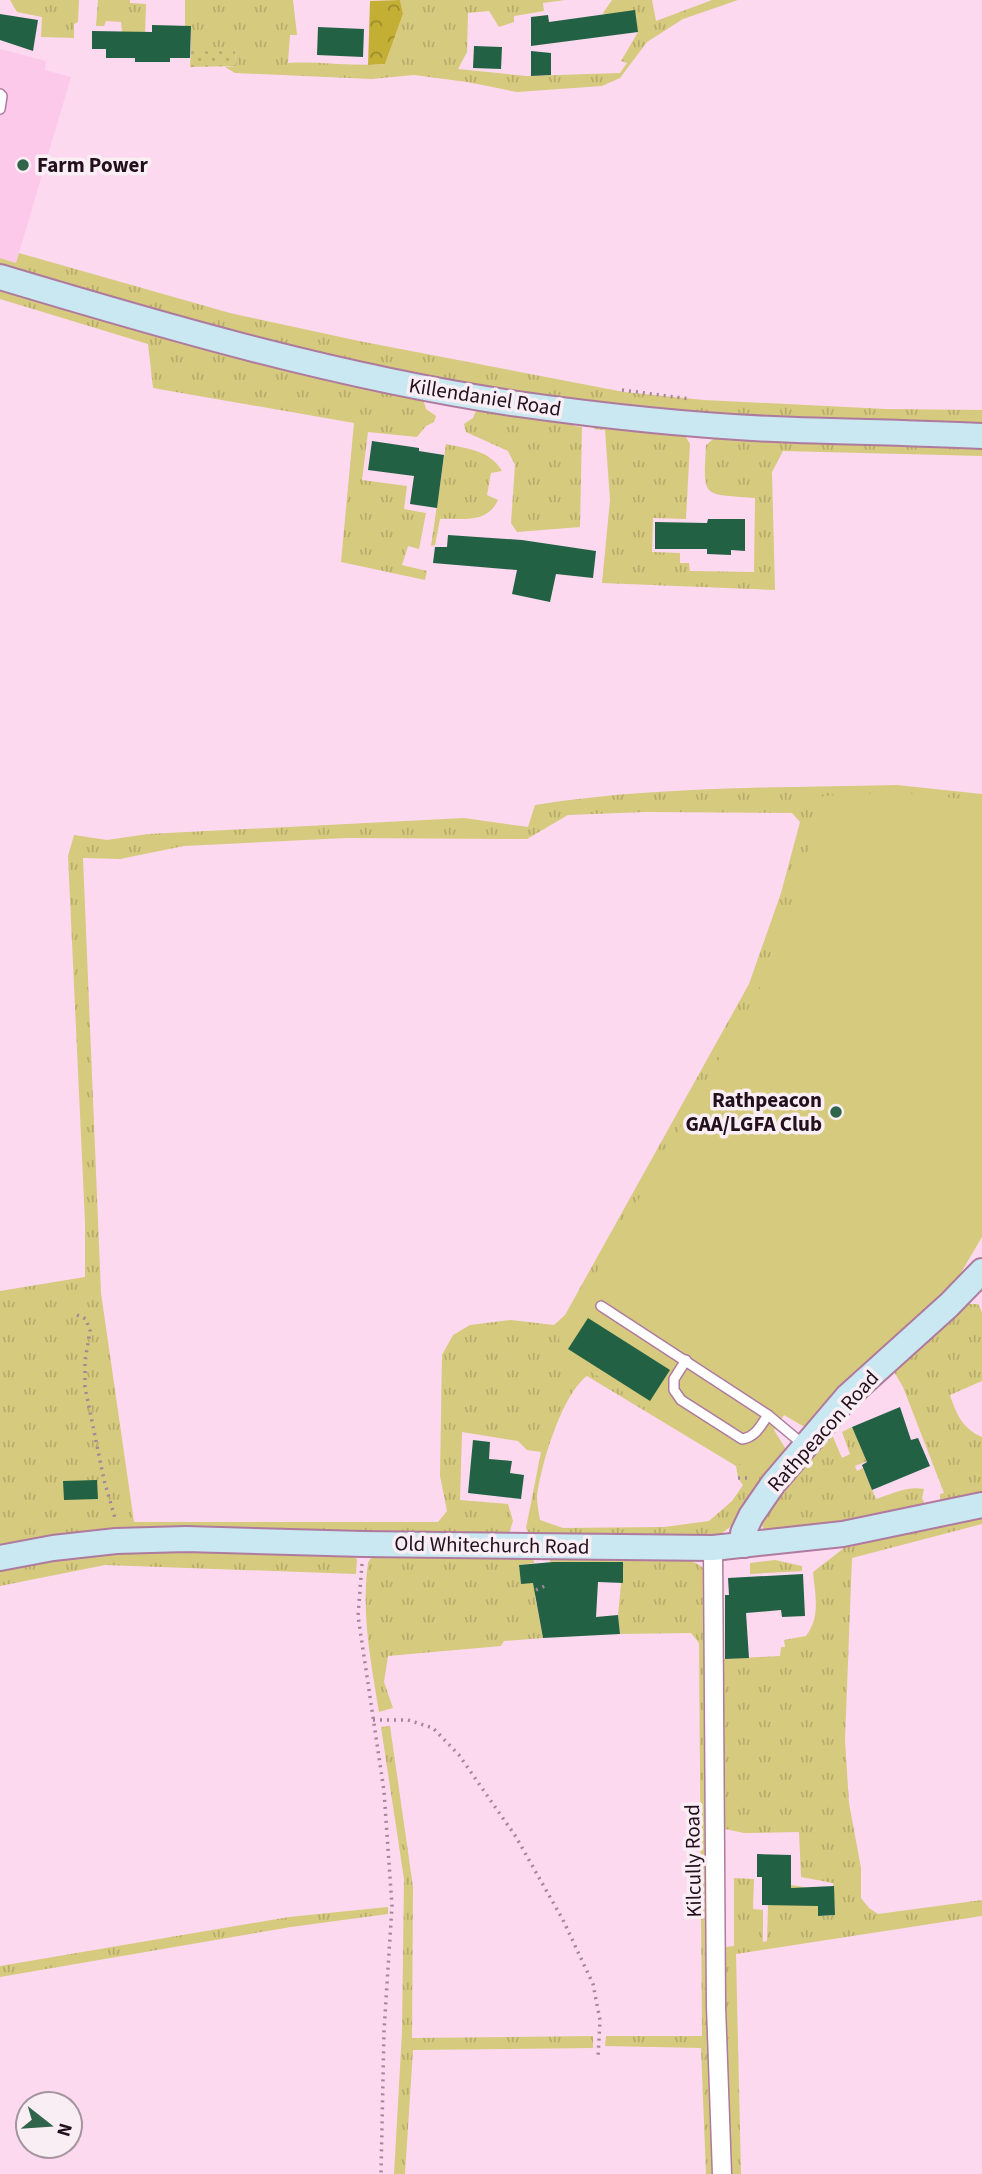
<svg xmlns="http://www.w3.org/2000/svg" width="982" height="2174" font-family="'Source Sans 3',sans-serif">
<defs>
<pattern id="grass-tufts" width="24" height="20" patternUnits="userSpaceOnUse" patternTransform="scale(1.75)"><rect width="24" height="20" fill="#d6ca7e"/><path d="M3 7l-1-3M5 7V3M7 7l1-3M15 17l-1-3M17 17v-4M19 17l1-3" fill="none" stroke="#b7ac6c"/></pattern>
<pattern id="forest-crowns" width="20" height="18" patternUnits="userSpaceOnUse" patternTransform="scale(1.75)"><rect width="20" height="18" fill="#c2af34"/><path d="M2 6a3 3 0 1 1 6 0M12 15a3 3 0 1 1 6 0" fill="none" stroke="#9d8d2b"/></pattern>
<pattern id="garden-dots" width="8" height="8" patternUnits="userSpaceOnUse" patternTransform="scale(1.75)"><rect width="8" height="8" fill="#d6ca7e"/><path d="M2 2h.1M6 6h.1" fill="none" stroke="#b7ac6c" stroke-width="1.8" stroke-linecap="round"/></pattern>
</defs>
<rect width="100%" height="100%" fill="#fcd9ef"/>
<polygon fill="#fdc9ea" points="0,49 46,61 45,70 71,77 16,263 0,258"/>
<g fill="url(#grass-tufts)" fill-rule="evenodd">
<polygon points="10,0 79,0 78,22 74,24 74,38 41,37 42,17 17,12"/>
<polygon points="98,0 130,0 130,3 146,4 145,37 131,36 131,32 122,32 121,22 106,21 104,26 96,26"/>
<path d="M185,0H293L297,35H290L288,63C320,61 353,67 385,64L403,14L400,0H565L543,3L544,11L514,16V22L499,27L489,11L468,13L467,52L458,69L526,76L620,73L627,63L621,61L638,32L603,13L612,0H652L656,21L712,0H738L683,19L647,42L620,78L602,86L517,92L467,82L414,75L371,79L235,73L225,67L236,66L235,47H191V26H185Z"/>
<polygon points="19,253 230,313 359,341 624,392 704,400 886,409 982,410 982,428 754,419 573,404 361,367 0,267 0,258 16,263"/>
<polygon points="0,289 423,399 426,409 436,416 434,422 426,426 417,437 368,432 362,480 407,486 404,509 426,513 419,549 408,546 402,565 427,571 425,580 341,562 354,423 153,388 148,344 0,299"/>
<polygon points="477,408 573,422 574,426 582,427 580,527 517,532 511,523 515,465 508,451 466,432 464,424 473,418"/>
<path d="M594,423L683,432L690,444L686,519L653,518L652,552L680,553V563H689L690,571L754,572L755,498C702,493 703,500 706,445L718,435L982,445V456L783,451L772,472L775,590L602,583L610,500L605,430L594,429Z"/>
<path d="M446,444C468,449 490,450 502,471L491,473L487,495L498,500C487,524 464,518 440,519L435,545L431,546Z"/>
<path d="M897,785L982,794V955L777,1385L771,1467L730,1527L717,1537L529,1534L526,1528L541,1452L527,1450L518,1441L462,1432L460,1500L508,1504L513,1521L509,1534L0,1547V1291L85,1277V1222L68,856L74,835L107,840L148,834L464,818L528,827L535,805C654,786 777,788 897,785ZM645,812L792,813L800,822L781,893L749,984L565,1315L554,1325L511,1320L470,1325L453,1335L442,1355L440,1476L447,1511L438,1522H134L101,1293L83,858L120,859L184,846L346,838L527,839L568,815ZM587,1376L736,1466L738,1478L743,1485L732,1501L709,1521L664,1527L563,1528L540,1520C539,1513 537,1505 537,1498C540,1467 562,1394 587,1376Z"/>
<path d="M965,1304H978L982,1312V1381L950,1395C956,1414 963,1429 982,1437V1495L944,1502L940,1499V1494L944,1493L903,1387L893,1370L870,1392L866,1400L861,1396Z"/>
<path d="M852,1427L863,1452L895,1450L855,1466L857,1471L863,1468L876,1499C892,1494 907,1486 924,1489L922,1498L925,1504L882,1517L764,1531L760,1518L830,1430L842,1458L850,1454L842,1432Z"/>
<path d="M982,1515V1524L852,1558L845,1740L849,1803L861,1868V1898L869,1908L878,1914L982,1900V1916L736,1954L741,2174H730L723,2028L726,1947L734,1946V1878L754,1879L753,1909L763,1910V1942L767,1941L768,1905H791V1885L804,1887L818,1899L819,1916L835,1915L833,1883L801,1877L799,1832L744,1833L725,1829L720,1650L722,1649L723,1659L780,1656L781,1647H785L784,1640L806,1636C821,1616 815,1595 813,1572L844,1548Z"/>
<polygon points="118,1550 312,1552 352,1556 357,1559 356,1574 105,1565 0,1586 0,1567"/>
<path d="M379,1555L533,1556L534,1563L519,1565L521,1583L536,1582L535,1596L543,1638L504,1641L501,1646L388,1656L384,1682L393,1708L379,1712C371,1662 361,1614 368,1563L370,1559Z"/>
<path d="M550,1556L676,1558C684,1560 697,1561 703,1568C711,1578 705,1610 704,1624L709,2047L714,2174H706L701,2048L605,2046L606,2036H702L699,1643L691,1633L620,1634L618,1615L623,1563L550,1562Z"/>
<polygon points="775,1560 802,1566 802,1571 750,1574 750,1563"/>
<polygon points="390,1726 413,1887 412,2038 593,2036 593,2048 413,2050 405,2174 394,2174 402,2032 404,1879 381,1727"/>
<polygon points="388,1907 388,1914 291,1927 0,1977 0,1966 289,1917"/>
</g>
<polygon fill="url(#forest-crowns)" points="400,0 403,14 385,64 368,65 370,1"/>
<polygon fill="#d6ca7e" points="897,792 982,801 982,1237 959,1276 892,1341 808,1429 784,1415 774,1430 787,1451 771,1467 751,1471 562,1354 559,1338 761,986 796,892 823,796"/>
<polygon fill="url(#garden-dots)" points="191,47 235,47 236,66 190,67"/>
<g fill="#236144">
<polygon points="635,10 638,32 531,46 531,17 548,15 549,22"/>
<polygon points="0,14 38,20 33,51 0,40"/>
<polygon points="152,25 191,26 190,58 170,58 170,62 135,62 135,58 106,58 106,49 92,49 92,31 152,32"/>
<polygon points="318,27 364,29 363,57 317,55"/>
<polygon points="474,46 502,47 501,69 473,68"/>
<polygon points="531,51 551,53 551,75 531,76"/>
<polygon points="372,441 419,448 419,451 444,455 437,508 410,504 414,476 368,470"/>
<polygon points="708,519 745,519 745,551 731,550 731,555 707,554 707,549 655,549 655,522 707,523"/>
<polygon points="448,535 522,540 596,551 593,578 556,574 550,602 512,594 517,570 433,563 435,547 447,547"/>
<polygon points="588,1318 670,1370 650,1401 568,1349"/>
<polygon points="900,1407 911,1440 918,1438 930,1466 872,1490 862,1465 867,1462 852,1427"/>
<polygon points="473,1440 490,1442 489,1459 512,1461 510,1473 524,1475 521,1499 468,1493"/>
<polygon points="97,1480 98,1499 64,1500 63,1481"/>
<polygon points="553,1562 623,1562 623,1583 598,1582 596,1617 618,1615 620,1634 543,1638 533,1583 521,1584 519,1565"/>
<polygon points="803,1574 805,1616 782,1617 781,1610 746,1613 749,1658 725,1659 725,1595 729,1595 728,1578"/>
<polygon points="757,1854 791,1855 791,1888 834,1886 835,1915 818,1916 818,1906 762,1905 762,1877 757,1877"/>
</g>
<g fill="none" stroke-linecap="round" stroke-linejoin="round">
<g stroke="#af7a9d" stroke-width="12">
<g id="lane">
<polyline points="0,94 2,96 0,109"/>
<polyline points="601,1306 768,1415 804,1445"/>
<path d="M686,1360L674,1379V1390L681,1400L742,1439C756,1437 761,1425 768,1415"/>
</g>
</g>
<g stroke="#af7a9d" stroke-width="21">
<polyline id="street" points="713,1548 716,2006 722,2174"/>
</g>
<g stroke="#af7a9d" stroke-width="28">
<g id="secondary">
<path d="M0,277C170,328 342,378 518,404C610,417 704,427 797,430C859,432 920,433 982,436"/>
<polyline points="744,1545 743,1533 751,1516 773,1484 847,1397 949,1305 982,1271"/>
<polyline points="0,1558 53,1548 116,1541 186,1539 363,1544 713,1548 843,1534 982,1505"/>
</g>
</g>
<g stroke="#a38699" stroke-width="3.5" stroke-dasharray="2 5" stroke-linecap="butt">
<polyline points="622,390 690,399"/>
<polyline points="77,1315 86,1319 90,1331 85,1361 85,1387 104,1480 115,1518"/>
<polyline points="738,1478 751,1478"/>
<polyline points="362,1564 358,1616 384,1791 392,1906 384,2031 381,2174"/>
<polyline points="536,1590 547,1585"/>
<polyline points="373,1720 408,1720 433,1728 459,1755 516,1837 563,1920 593,1984 600,2020 598,2058"/>
</g>
<use href="#lane" stroke="#fff" stroke-width="9"/>
<use href="#street" stroke="#fff" stroke-width="18"/>
<use href="#secondary" stroke="#c9e8f1" stroke-width="24"/>
</g>
<g fill="#30654b" stroke="#faeef5" stroke-width="2.5">
<circle cx="23" cy="165" r="7"/>
<circle cx="836" cy="1112" r="7"/>
</g>
<g text-anchor="middle" stroke-width="7" stroke-linejoin="round" paint-order="stroke">
<g font-size="21" font-weight="bold" fill="#23101d" stroke="#faeef5" text-anchor="start">
<text x="37" y="172">Farm Power</text>
<text x="822" y="1107" text-anchor="end">Rathpeacon<tspan x="822" dy="24">GAA/LGFA Club</tspan></text>
</g>
<g font-size="21" fill="#23101d" stroke="#faeef5">
<text transform="translate(485 397) rotate(9)" y="7">Killendaniel Road</text>
<text transform="translate(823 1431) rotate(-48)" y="7">Rathpeacon Road</text>
<text transform="translate(492 1545) rotate(1)" y="7">Old Whitechurch Road</text>
<text transform="translate(693 1861) rotate(-91)" y="7">Kilcully Road</text>
</g>
</g>
<g transform="translate(49 2125) rotate(107)"><circle r="33" fill="#faeef5" stroke="#a4959f" stroke-width="2"/>
<path d="M0-5L12 26L0 18L-12 26Z" fill="#30654b"/>
<text y="-10" font-size="19" font-weight="bold" text-anchor="middle" fill="#23101d">N</text>
</g>
</svg>
